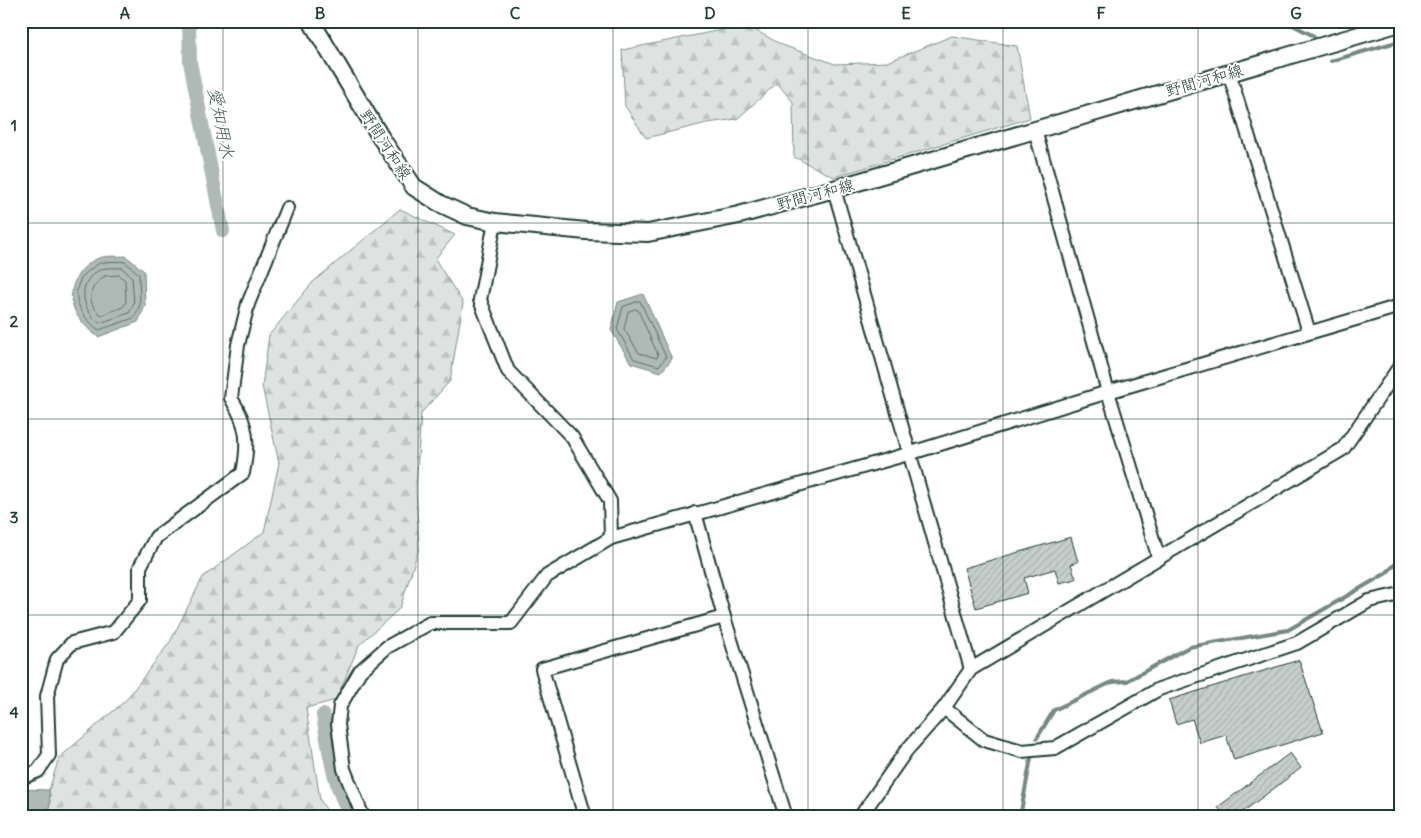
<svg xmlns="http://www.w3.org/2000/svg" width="1421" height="838" font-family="Delius,'Klee One',sans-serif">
<defs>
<pattern id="forest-firs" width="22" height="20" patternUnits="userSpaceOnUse" patternTransform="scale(1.25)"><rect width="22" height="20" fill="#dee3e2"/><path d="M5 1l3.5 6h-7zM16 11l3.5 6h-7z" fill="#bec4c2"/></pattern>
<pattern id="building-hatch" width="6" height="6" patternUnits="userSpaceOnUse" patternTransform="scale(1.25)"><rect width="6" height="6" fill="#c7cfcc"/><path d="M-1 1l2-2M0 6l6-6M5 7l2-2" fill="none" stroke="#aab3b0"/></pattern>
</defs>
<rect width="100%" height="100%" fill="#fff"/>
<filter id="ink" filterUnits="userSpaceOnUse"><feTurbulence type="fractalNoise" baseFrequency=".02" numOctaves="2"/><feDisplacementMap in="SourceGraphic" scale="10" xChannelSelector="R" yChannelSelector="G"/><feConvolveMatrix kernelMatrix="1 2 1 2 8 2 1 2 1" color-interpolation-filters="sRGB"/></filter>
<g filter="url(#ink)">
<g fill="url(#forest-firs)" stroke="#7e908b">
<polygon points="746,25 782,45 835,64 887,62 952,36 1017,46 1030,118 834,177 794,157 793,102 777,83 737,119 707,123 646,138 625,106 622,50"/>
<polygon points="400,209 455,235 435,259 463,303 450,381 421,413 416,488 419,548 400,608 359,645 336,700 306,708 320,800 331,817 45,817 50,805 49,790 59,758 126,700 170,642 203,577 264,532 279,463 262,386 269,335 313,282"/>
</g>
<g fill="#afbab7" stroke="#758883">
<path d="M126,256L144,271L145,306L138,322L98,337C76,320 63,300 78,275C82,268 92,260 99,258C107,255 118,257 126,256Z"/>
<polygon points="643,294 672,359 661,372 631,363 611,330 618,302"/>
<polygon points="21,789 49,790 50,805 45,817 21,817"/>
</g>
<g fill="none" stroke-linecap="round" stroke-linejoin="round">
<g stroke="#596f68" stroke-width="1">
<path d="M125,262L139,274L140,305L134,318L99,330C77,315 66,286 91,269C94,267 98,263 101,263C108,261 118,261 125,262Z"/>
<path d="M122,268L132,277L134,303L129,313L100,323C80,310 76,279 102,269C107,267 116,268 122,268Z"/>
<path d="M105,276L119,275L125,280L126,302L123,307L101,315C85,302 89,286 105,276Z"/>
<polygon points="640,301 666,357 659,366 634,359 617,329 623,307"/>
<polygon points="635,309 638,310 658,355 657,358 639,353 624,329 628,312"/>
</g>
<g stroke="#758883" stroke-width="4">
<polyline points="1285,21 1314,36"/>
<polyline points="1331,61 1400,41"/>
<polyline points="1037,738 1054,710 1112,682 1127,681 1189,647 1288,630 1385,574 1400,560"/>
<polyline points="1020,817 1031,758"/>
</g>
<g stroke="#afbab7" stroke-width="14">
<polyline points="189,21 190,62 223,231"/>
<path d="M323,715C329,751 333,785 351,817"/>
</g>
</g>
<g fill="url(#building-hatch)" stroke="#1f3d34">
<polygon points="1071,537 1078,562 1071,564 1076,579 1059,583 1055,569 1024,578 1028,593 976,608 964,568"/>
<polygon points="1299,660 1323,732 1234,760 1226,735 1200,743 1192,719 1176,724 1169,700"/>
<polygon points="1290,753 1301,768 1236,817 1225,817 1218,807"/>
</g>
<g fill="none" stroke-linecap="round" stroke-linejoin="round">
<g stroke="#1f3d34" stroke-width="16">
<g id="minor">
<polyline points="1229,73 1309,332"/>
<polyline points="1035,130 1108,392 1159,559"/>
<polyline points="834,189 971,669"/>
<polyline points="495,222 480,300 508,371 572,437 610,501 611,538"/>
<polyline points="695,513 724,617 786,817"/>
<polyline points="944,708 984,740 1022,751 1055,748 1159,689 1297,643 1369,601 1396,595 1400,598"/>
<path d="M21,778L38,771L49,755L47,696L57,659L72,643L114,632L140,600V567L156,537L243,473C249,442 248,425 231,398L238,345L248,304L287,208"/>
<polyline points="363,817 344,769 338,724 340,706 360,671 387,647 430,623 511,623 547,576 611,538 908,454 1108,392 1400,306"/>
<polyline points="585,817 542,669 724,617"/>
<polyline points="860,817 906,751 944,708 971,669 1343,449 1400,366"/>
</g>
</g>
<g stroke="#1f3d34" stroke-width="20">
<polyline id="major" points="311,21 381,138 414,187 441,204 467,216 495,222 586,231 648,233 739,215 834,189 1400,23"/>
</g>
<use href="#minor" stroke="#fff" stroke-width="12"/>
<use href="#major" stroke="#fff" stroke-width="16"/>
</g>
</g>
<path fill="none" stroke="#1f3d34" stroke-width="1" stroke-opacity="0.55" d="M223,21V817M418,21V817M613,21V817M808,21V817M1003,21V817M1198,21V817M21,223H1400M21,419H1400M21,615H1400"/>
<g text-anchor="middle" stroke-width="4" stroke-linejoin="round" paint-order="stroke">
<g font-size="16" fill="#1f3d34" stroke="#fff">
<text transform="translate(1204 80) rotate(-16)" y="6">野間河和線</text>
<text transform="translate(386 144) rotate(57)" y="6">野間河和線</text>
<text transform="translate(815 194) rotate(-15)" y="6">野間河和線</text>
</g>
<g font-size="18" font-style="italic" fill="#4a625b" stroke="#fff">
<text transform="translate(221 123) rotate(79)" y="6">愛知用水</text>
</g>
</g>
<rect width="1421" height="838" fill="none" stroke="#fff" stroke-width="55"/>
<rect x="28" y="28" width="1366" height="782" fill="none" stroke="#1f3d34" stroke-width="2"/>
<g font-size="16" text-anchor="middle" font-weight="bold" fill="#1f3d34">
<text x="125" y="19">A</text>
<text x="320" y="19">B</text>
<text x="515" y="19">C</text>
<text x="710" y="19">D</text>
<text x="906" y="19">E</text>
<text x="1101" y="19">F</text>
<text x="1296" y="19">G</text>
<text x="14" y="131">1</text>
<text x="14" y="327">2</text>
<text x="14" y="523">3</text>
<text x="14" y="718">4</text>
</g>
</svg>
